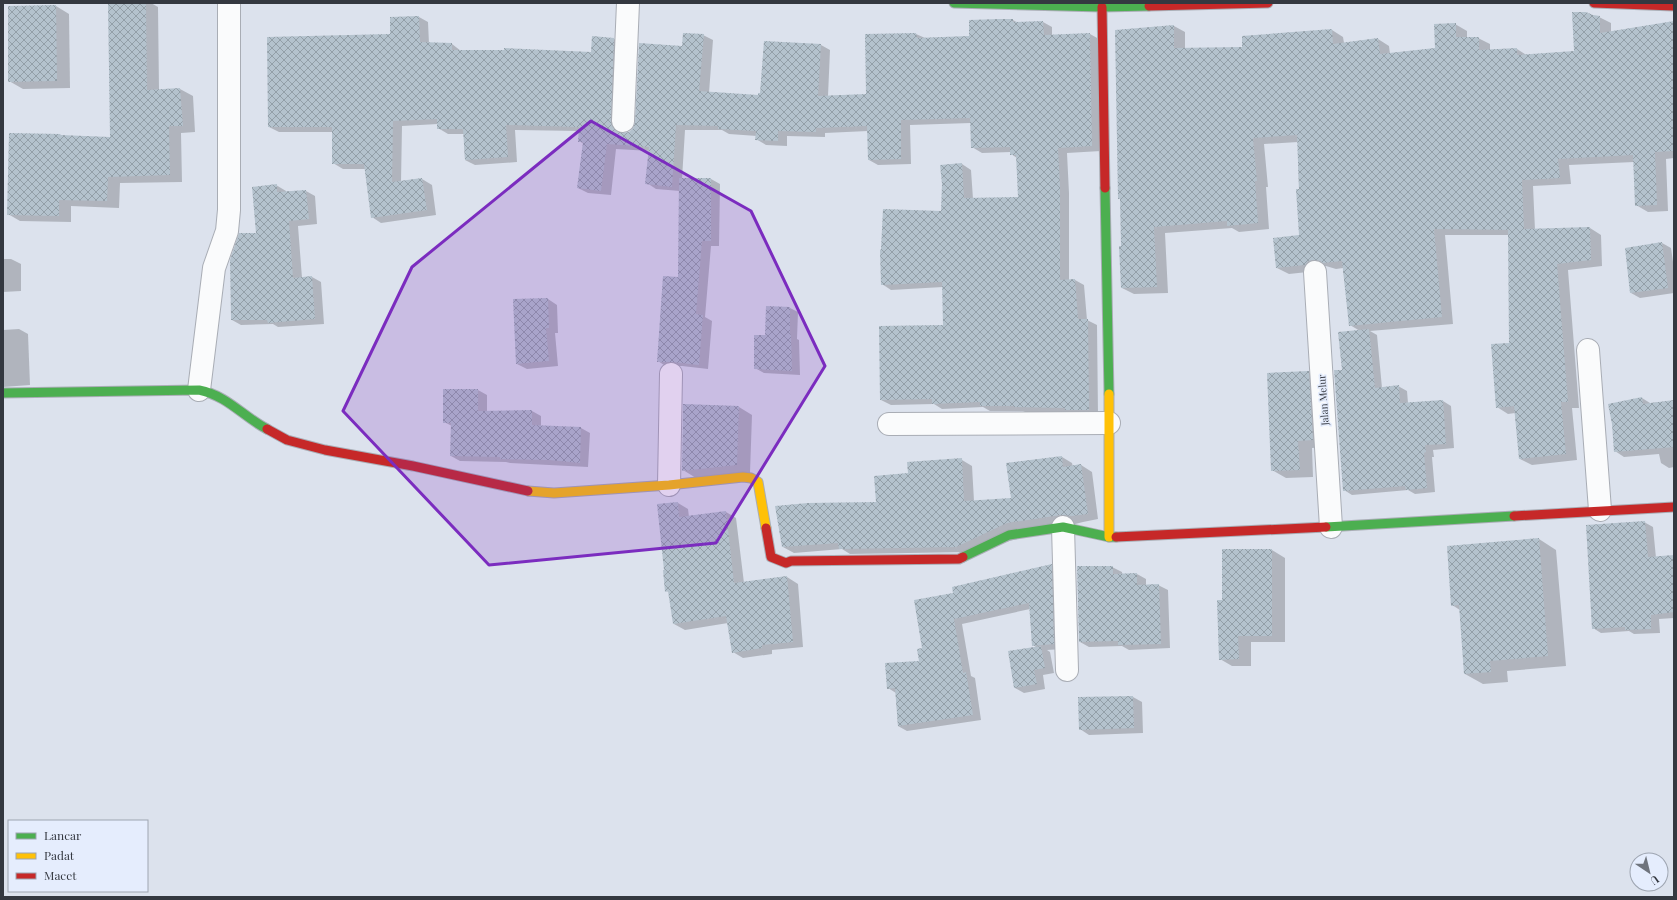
<svg xmlns="http://www.w3.org/2000/svg" width="1677" height="900" font-family="'Playfair Display',serif">
<defs>
<pattern id="building-cross-hatch" width="8" height="8" patternUnits="userSpaceOnUse"><rect width="8" height="8" fill="#b4c2cd"/><path d="M0 0l8 8M0 8l8-8" fill="none" stroke="#939fa8"/></pattern>
</defs>
<rect width="100%" height="100%" fill="#dce2ed"/>
<g fill="#0003">
<polygon points="109,3 151,3 158,7 159,90 180,89 193,96 195,132 181,133 182,182 120,183 119,208 71,206 71,222 20,221 8,214 60,135 64,136 111,138"/>
<polygon points="56,6 69,14 70,88 23,89 9,81"/>
<polygon points="1593,16 1599,17 1611,23 1611,32 1674,22 1674,158 1666,159 1668,211 1648,212 1636,205 1634,162 1569,165 1571,184 1533,186 1535,230 1590,228 1601,235 1602,266 1568,270 1579,408 1572,408 1577,460 1532,465 1520,459 1515,413 1508,414 1497,407 1510,344 1509,235 1445,235 1453,324 1370,331 1377,335 1382,388 1398,386 1407,391 1408,403 1443,401 1451,406 1454,448 1433,450 1434,457 1432,457 1435,492 1415,494 1408,490 1352,495 1344,490 1343,371 1360,331 1350,325 1343,268 1336,269 1326,266 1320,268 1317,271 1289,274 1277,268 1300,236 1298,142 1264,144 1268,187 1266,187 1269,229 1239,232 1232,228 1165,233 1168,293 1134,294 1122,288 1121,200 1119,198 1174,26 1185,32 1185,49 1243,48 1332,30 1343,37 1344,43 1378,39 1389,46 1390,54 1436,49 1455,24 1467,31 1467,38 1478,38 1490,44 1490,50 1517,49 1528,56 1575,52"/>
<polygon points="419,17 428,22 429,44 452,44 461,51 592,53 614,39 623,44 620,126 623,135 630,133 634,129 683,47 703,35 713,40 709,93 759,96 821,45 830,50 828,96 867,95 866,35 916,34 925,38 970,37 1013,20 1018,23 1043,22 1052,27 1052,36 1090,34 1099,39 1101,151 1067,153 1069,193 1069,280 1075,280 1084,285 1087,320 1097,325 1098,415 1025,412 1023,411 990,411 983,407 942,409 934,404 891,405 881,400 944,326 943,287 891,290 882,284 941,212 962,164 971,170 973,199 1019,198 1017,158 1011,154 1011,152 982,153 972,147 971,123 910,125 911,164 878,165 869,160 868,131 825,133 825,137 787,136 787,146 766,145 756,139 757,136 729,134 722,130 685,130 682,179 711,179 720,184 719,246 711,246 705,317 712,321 708,369 682,366 667,367 658,361 679,278 680,191 656,189 647,183 650,151 616,149 611,195 588,193 578,188 584,144 579,141 580,131 515,130 517,162 475,165 465,160 464,134 448,134 438,128 438,124 402,126 401,182 422,179 432,185 436,215 381,223 372,217 365,169 343,169 333,163 333,132 279,132 269,127 391,35"/>
<polygon points="276,185 286,191 286,192 306,191 315,196 317,224 298,226 302,278 312,277 321,282 324,324 278,327 273,324 241,325 232,320 257,233"/>
<polygon points="1662,243 1671,248 1674,269 1674,293 1640,298 1631,293"/>
<polygon points="3,259 11,259 21,264 21,291 3,292"/>
<polygon points="548,299 557,305 558,333 555,333 558,366 527,369 517,364"/>
<polygon points="767,307 790,308 798,312 797,339 799,340 800,375 764,373 755,368 766,336"/>
<polygon points="19,329 28,334 30,385 3,387 3,330"/>
<polygon points="1308,372 1322,380 1326,447 1312,448 1313,477 1286,478 1272,470"/>
<polygon points="478,390 487,395 487,412 532,411 541,416 541,426 581,428 590,433 588,467 510,463 506,462 460,461 451,456 452,426 444,422"/>
<polygon points="1642,398 1650,403 1674,401 1674,467 1669,468 1661,463 1659,454 1624,457 1615,451"/>
<polygon points="739,407 752,415 750,473 696,478 683,470"/>
<polygon points="1062,457 1072,463 1073,467 1081,465 1092,472 1098,519 1083,522 967,552 850,554 842,549 794,553 783,547 878,503 909,474 962,460 972,466 974,501 1012,499"/>
<polygon points="678,503 688,509 689,517 726,512 736,518 744,583 787,577 798,584 803,647 772,650 772,654 743,658 733,652 728,623 685,630 674,624 669,592 666,591 666,571"/>
<polygon points="1644,522 1653,527 1656,558 1674,556 1674,618 1659,619 1660,633 1634,634 1629,631 1601,633 1593,628"/>
<polygon points="1539,539 1556,550 1566,666 1507,671 1508,682 1483,684 1465,674 1460,610 1452,605"/>
<polygon points="1223,550 1272,550 1285,558 1285,642 1251,642 1251,666 1232,666 1220,659 1223,601"/>
<polygon points="1051,565 1060,570 1062,649 1047,650 1050,652 1054,673 1043,675 1045,689 1024,693 1015,688 1036,647 1033,645 1030,609 962,624 971,676 975,678 981,720 907,731 898,726 896,693 888,688 920,662 923,649 954,593"/>
<polygon points="1112,567 1122,572 1122,575 1137,574 1146,579 1146,585 1158,585 1168,590 1170,648 1129,650 1122,646 1089,647 1080,642"/>
<polygon points="1133,697 1142,702 1143,733 1089,735 1080,729"/>
</g>
<g fill="url(#building-cross-hatch)">
<polygon points="108,3 146,3 147,90 180,88 183,126 169,126 170,175 108,177 107,201 59,200 59,216 7,215 9,133 61,134 60,135 110,137"/>
<polygon points="56,5 57,81 8,82 8,6"/>
<polygon points="1572,12 1586,12 1593,15 1600,16 1600,33 1674,21 1674,151 1655,152 1657,205 1635,206 1633,155 1558,159 1560,178 1522,180 1524,229 1590,227 1591,260 1557,264 1568,402 1561,402 1566,454 1519,459 1514,406 1496,408 1491,344 1509,343 1508,230 1515,230 1434,229 1442,317 1349,326 1342,261 1323,263 1320,261 1314,260 1308,261 1305,265 1276,268 1273,238 1299,235 1296,189 1299,189 1297,135 1253,138 1257,181 1255,181 1258,223 1227,226 1227,221 1154,227 1157,287 1121,288 1119,246 1121,246 1120,199 1118,199 1115,30 1174,25 1174,48 1242,47 1242,36 1332,29 1333,44 1378,38 1380,54 1435,48 1434,24 1456,23 1456,37 1479,37 1479,50 1517,48 1517,55 1574,51"/>
<polygon points="419,16 420,42 452,43 452,50 504,50 504,48 591,52 592,36 614,38 611,120 612,126 616,131 623,133 629,132 633,128 635,122 639,43 682,46 683,33 704,34 699,91 758,95 758,93 760,93 764,41 821,44 818,96 866,94 865,34 916,33 917,38 969,36 969,20 999,19 1013,19 1013,22 1043,21 1044,35 1090,33 1092,146 1058,148 1060,187 1060,280 1075,279 1078,319 1088,319 1089,410 1065,410 1065,408 1014,407 1014,406 980,406 980,402 932,404 932,399 880,400 879,326 943,325 942,282 881,285 880,250 881,249 883,209 941,211 942,184 940,165 962,163 964,198 1018,197 1016,155 1010,155 1010,147 971,148 970,118 901,120 901,159 868,160 867,126 816,128 816,132 778,131 778,141 755,140 756,131 718,129 718,126 676,125 672,187 645,184 649,147 607,144 601,191 577,188 583,142 578,142 579,127 506,125 508,157 465,160 463,129 437,129 437,119 393,121 392,182 422,178 427,210 371,218 364,164 332,164 332,127 268,127 267,37 390,34 390,17"/>
<polygon points="679,178 711,178 711,241 702,241 696,314 703,315 699,365 672,362 657,362 663,276 678,277"/>
<polygon points="277,184 277,192 306,190 309,219 289,221 293,278 312,276 315,319 268,323 267,320 231,320 230,260 239,233 256,233 252,187"/>
<polygon points="1662,242 1668,288 1630,293 1625,248"/>
<polygon points="548,298 549,328 546,328 549,361 516,364 513,299"/>
<polygon points="766,306 790,307 790,335 791,334 792,371 754,369 754,335 765,335"/>
<polygon points="1369,329 1375,388 1399,385 1400,403 1443,400 1446,444 1425,445 1426,452 1424,453 1427,488 1406,490 1405,486 1343,491 1334,370 1342,370 1338,332"/>
<polygon points="1309,371 1313,440 1298,441 1300,470 1271,471 1267,373"/>
<polygon points="443,389 478,389 478,411 532,410 532,425 581,427 580,463 549,460 500,459 500,457 450,456 451,423 443,423"/>
<polygon points="1642,397 1643,404 1674,400 1674,447 1614,452 1612,424 1608,404"/>
<polygon points="683,404 739,406 737,465 682,471"/>
<polygon points="1062,456 1063,467 1081,464 1088,514 1072,516 1061,515 1007,523 956,547 839,549 838,543 782,547 775,506 808,503 876,502 874,476 908,473 907,462 962,458 964,501 1011,498 1006,463"/>
<polygon points="678,502 679,517 726,511 734,583 787,576 793,642 762,645 762,648 732,653 726,616 673,624 668,591 665,592 663,570 664,570 657,504"/>
<polygon points="1645,521 1648,557 1674,555 1674,612 1651,615 1651,629 1625,630 1625,627 1592,629 1586,525"/>
<polygon points="1539,538 1548,656 1490,661 1491,672 1464,674 1459,605 1451,606 1447,546"/>
<polygon points="1222,549 1272,549 1272,636 1238,636 1239,659 1219,660 1217,600 1222,600"/>
<polygon points="1052,564 1054,644 1032,646 1029,603 954,619 963,673 966,672 973,715 898,726 895,688 887,689 885,663 919,661 917,649 922,648 914,600 953,593 952,587"/>
<polygon points="1077,566 1113,566 1113,574 1137,573 1137,585 1159,584 1161,644 1118,645 1118,641 1079,642"/>
<polygon points="1041,646 1045,668 1034,670 1037,684 1014,688 1008,651"/>
<polygon points="1133,696 1134,728 1079,730 1078,697"/>
</g>
<g fill="none" stroke-linecap="round" stroke-linejoin="round">
<g stroke="#a9adb5" stroke-width="24">
<g id="street">
<polyline points="623,121 628,3"/>
<polyline points="1315,272 1331,527"/>
<polyline points="1588,350 1600,510"/>
<polyline points="199,390 214,268 227,231 229,210 229,3"/>
<polyline points="889,424 1109,423"/>
<polyline points="669,485 671,374"/>
<polyline points="1063,527 1067,670"/>
</g>
</g>
<g stroke="#a9adb5" stroke-width="11">
<g id="fast">
<polyline points="954,3 1102,7 1149,6"/>
<polyline points="1105,188 1109,394"/>
<path d="M3,393L199,390C228,396 242,416 267,429"/>
<polyline points="1326,527 1514,516"/>
<polyline points="963,557 1009,535 1063,527 1109,537 1116,537"/>
</g>
</g>
<g stroke="#a9adb5" stroke-width="11">
<g id="slow">
<polyline points="1109,394 1109,537"/>
<polyline points="528,491 554,493 669,485 743,477 751,478 758,482 766,528"/>
</g>
</g>
<g stroke="#a9adb5" stroke-width="11">
<g id="jam">
<polyline points="1594,3 1674,6"/>
<polyline points="1149,6 1268,3"/>
<polyline points="1102,7 1105,188"/>
<polyline points="267,429 287,440 325,450 413,466 528,491"/>
<polyline points="1514,516 1674,507"/>
<polyline points="766,528 771,557 786,563 791,561 959,559 963,557"/>
<polyline points="1116,537 1326,527"/>
</g>
</g>
<use href="#street" stroke="#fafbfc" stroke-width="22"/>
<use href="#fast" stroke="#4caf50" stroke-width="9"/>
<use href="#slow" stroke="#ffc107" stroke-width="9"/>
<use href="#jam" stroke="#c62828" stroke-width="9"/>
</g>
<path fill="#7b2cbf" fill-opacity="0.2" stroke="#7b2cbf" stroke-width="3" stroke-linejoin="round" d="M591,121L751,211L825,366L716,543L489,565L343,411L412,267Z"/>
<g text-anchor="middle" stroke-width="3" stroke-linejoin="round" paint-order="stroke">
<g font-size="10" fill="#343840" stroke="#e5edfd">
<text transform="translate(1323 400) rotate(-94)" y="4">Jalan Melur</text>
</g>
</g>
<rect width="1677" height="900" fill="none" stroke="#343840" stroke-width="8"/>
<rect x="8" y="820" width="140" height="72" fill="#e5edfd" stroke="#9ea5b1"/>
<rect x="16" y="833" width="20" height="6" fill="#4caf50" stroke="#9ea5b1"/>
<text x="44" y="840" font-size="12" fill="#343840">Lancar</text>
<rect x="16" y="853" width="20" height="6" fill="#ffc107" stroke="#9ea5b1"/>
<text x="44" y="860" font-size="12" fill="#343840">Padat</text>
<rect x="16" y="873" width="20" height="6" fill="#c62828" stroke="#9ea5b1"/>
<text x="44" y="880" font-size="12" fill="#343840">Macet</text>
<g transform="translate(1649 872) rotate(145)"><circle r="19" fill="#e5edfd" stroke="#9ea5b1"/>
<path d="M0-3L7 15L0 10L-7 15Z" fill="#6f747d"/>
<text y="-6" font-size="11" font-weight="bold" text-anchor="middle" fill="#343840">U</text>
</g>
</svg>
